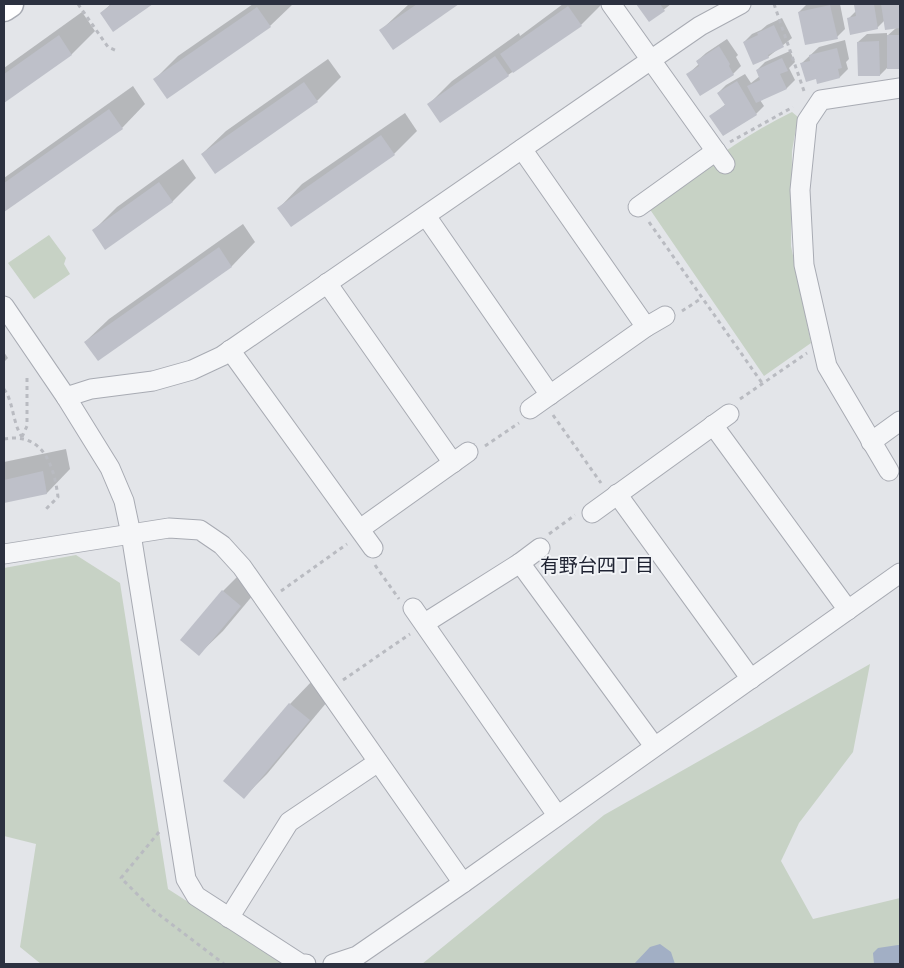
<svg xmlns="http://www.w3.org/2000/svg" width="904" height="968" font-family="'Fira Sans','Noto Sans JP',sans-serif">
<rect width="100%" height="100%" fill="#e3e5e9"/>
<g fill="#c7d2c5">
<path d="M792,112L798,117L792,151L791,246L811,343L764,376L649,208C695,173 740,137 792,112Z"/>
<polygon points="49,235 66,258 64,264 70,274 34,299 8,263"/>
<polygon points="76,555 120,583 168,889 285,964 41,964 20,947 36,844 4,836 4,568"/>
<polygon points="870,664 853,752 799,823 781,861 813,919 900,898 900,964 422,964 604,815"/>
</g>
<g fill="#a2afc5">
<polygon points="660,944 671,952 675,964 634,964 650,947"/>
<polygon points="898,945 900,945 900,964 874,964 873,953 878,948"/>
</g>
<g fill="#0003">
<polygon points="111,4 151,4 113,30 101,13"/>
<polygon points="253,4 293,4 270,26 155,79 178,56"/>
<polygon points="409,4 457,4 394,48 381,30"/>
<polygon points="563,4 602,4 581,25 508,75 429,104 452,81 519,33 520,36"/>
<polygon points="637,4 671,4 649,21"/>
<polygon points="807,4 840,4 845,29 837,37 799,12"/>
<polygon points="857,4 900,4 900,68 887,68 880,75 858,42 867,34 887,33 887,36 896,28 885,20 877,28 849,18 856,11"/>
<polygon points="82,12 95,31 72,54 4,101 4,68"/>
<polygon points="782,18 792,38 768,57 744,42 752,34 761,30 767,25"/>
<polygon points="727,39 738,55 736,57 741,66 733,74 688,74 699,64 697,61 706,53"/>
<polygon points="845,40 849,59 846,62 848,69 840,77 817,78 802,63 819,47"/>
<polygon points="790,51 795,62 789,68 795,80 787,88 760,100 764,106 756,114 711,116 726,104 718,93 726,85 745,74 751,83 760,76 757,70 765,62"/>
<polygon points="328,59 341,77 317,101 215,172 202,154 226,131"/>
<polygon points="133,86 145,104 122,128 4,211 4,178"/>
<polygon points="405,113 417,131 394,154 279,208 302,184"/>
<polygon points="183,159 196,178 173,201 105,248 94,230 117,207"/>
<polygon points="243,224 255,242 232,266 98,359 85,342 109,319"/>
<polygon points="4,352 8,358 4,362"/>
<polygon points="66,449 70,469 47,493 4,502 4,462"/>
<polygon points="246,568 264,582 223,631 199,654 223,591"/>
<polygon points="313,680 332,696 267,774 244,797 225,781 290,704"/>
</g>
<g fill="#bec0c9">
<polygon points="112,4 153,4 113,32 100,13"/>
<polygon points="417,4 459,4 393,50 379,30"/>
<polygon points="636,4 660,4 665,11 649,22"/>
<polygon points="874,4 878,29 850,35 847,18 856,16 854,5"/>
<polygon points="881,4 900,4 900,28 885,30"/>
<polygon points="830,5 838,39 805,45 798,12"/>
<polygon points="568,6 582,26 513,73 500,54"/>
<polygon points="257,7 271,27 167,99 153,79"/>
<polygon points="774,25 784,47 768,55 769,58 753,65 743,42 758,35 757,33"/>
<polygon points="59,35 72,55 4,103 4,74"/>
<rect x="887" y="35" width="13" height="34"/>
<polygon points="879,41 880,76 858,76 857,42"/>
<polygon points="719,46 730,64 729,66 734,75 700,96 686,74 699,66 696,61"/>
<polygon points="837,48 842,68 838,69 840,78 817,84 816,79 806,82 800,63 810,61 809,55"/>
<polygon points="495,56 509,76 440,123 427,104"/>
<polygon points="782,58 788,71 780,74 787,89 756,103 747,86 760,80 756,70"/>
<polygon points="737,81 757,115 723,136 709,116 725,105 717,93"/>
<polygon points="304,82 318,102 215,174 201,154"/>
<polygon points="109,109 123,129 4,212 4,183"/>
<polygon points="381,135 395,155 291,227 277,208"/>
<polygon points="159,182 173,202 105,250 92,230"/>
<polygon points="219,247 232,267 98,361 84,342"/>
<polygon points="43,471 47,494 4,503 4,480"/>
<polygon points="222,590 241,606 199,656 180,640"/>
<polygon points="289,703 310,720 244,799 223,781"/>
</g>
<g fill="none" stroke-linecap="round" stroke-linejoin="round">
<g stroke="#a8abb3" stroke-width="21">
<g id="street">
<polyline points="611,4 725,164"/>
<polyline points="522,149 646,327"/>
<polyline points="638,207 716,151"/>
<polyline points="426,216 550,395"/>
<polyline points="327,283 453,463"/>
<polyline points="4,306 66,397 110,468 124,501 131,534 186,879 196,896 301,964 306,964"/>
<polyline points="230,350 373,548"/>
<polyline points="66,397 91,389 153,381 192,370 222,356 700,26 741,4"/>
<polyline points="530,409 646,327 665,316"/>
<polyline points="713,425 848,610"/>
<polyline points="871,442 900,421"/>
<polyline points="889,471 827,366 804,265 800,190 807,121 821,100 900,88"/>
<polyline points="617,494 751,679"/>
<polyline points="592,513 729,414"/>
<polyline points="360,529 468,452"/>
<polyline points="4,554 169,528 200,530 222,545 242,567 463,883"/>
<polyline points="520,563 654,746"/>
<polyline points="413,608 557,815"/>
<polyline points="425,623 520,563 540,548"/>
<polyline points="229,918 289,822 378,762"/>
<polyline points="333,964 357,956 463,883 900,573"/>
</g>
</g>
<g stroke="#a8abb3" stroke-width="29">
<polyline id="secondary" points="4,8 10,4"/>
</g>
<g stroke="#b9bbc1" stroke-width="3" stroke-dasharray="4 4" stroke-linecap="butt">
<polyline points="78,4 108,47 117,51"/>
<polyline points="774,4 804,91"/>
<polyline points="730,142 793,107"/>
<polyline points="649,222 762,383"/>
<polyline points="682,311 702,298"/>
<path d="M4,389C14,403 12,422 22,437"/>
<polyline points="740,399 807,353"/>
<polyline points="553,415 601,483"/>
<polyline points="22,437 27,426 27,374"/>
<path d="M4,439C43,432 54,465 58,497L44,511"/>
<polyline points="485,446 519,423"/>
<polyline points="549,534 575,515"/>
<polyline points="375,565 399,599"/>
<polyline points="281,591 347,544"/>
<polyline points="343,680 410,634"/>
<polyline points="159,832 121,878 153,910 224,964"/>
</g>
<use href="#street" stroke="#f5f6f8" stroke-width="19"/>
<use href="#secondary" stroke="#fff" stroke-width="26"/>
</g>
<g text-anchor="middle" stroke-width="4" stroke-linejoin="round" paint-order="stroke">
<g font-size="19" fill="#1e2231" stroke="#f2f4f7">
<text x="597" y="572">有野台四丁目</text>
</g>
</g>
<rect width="904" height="968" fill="none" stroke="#2c3140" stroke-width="10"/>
</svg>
